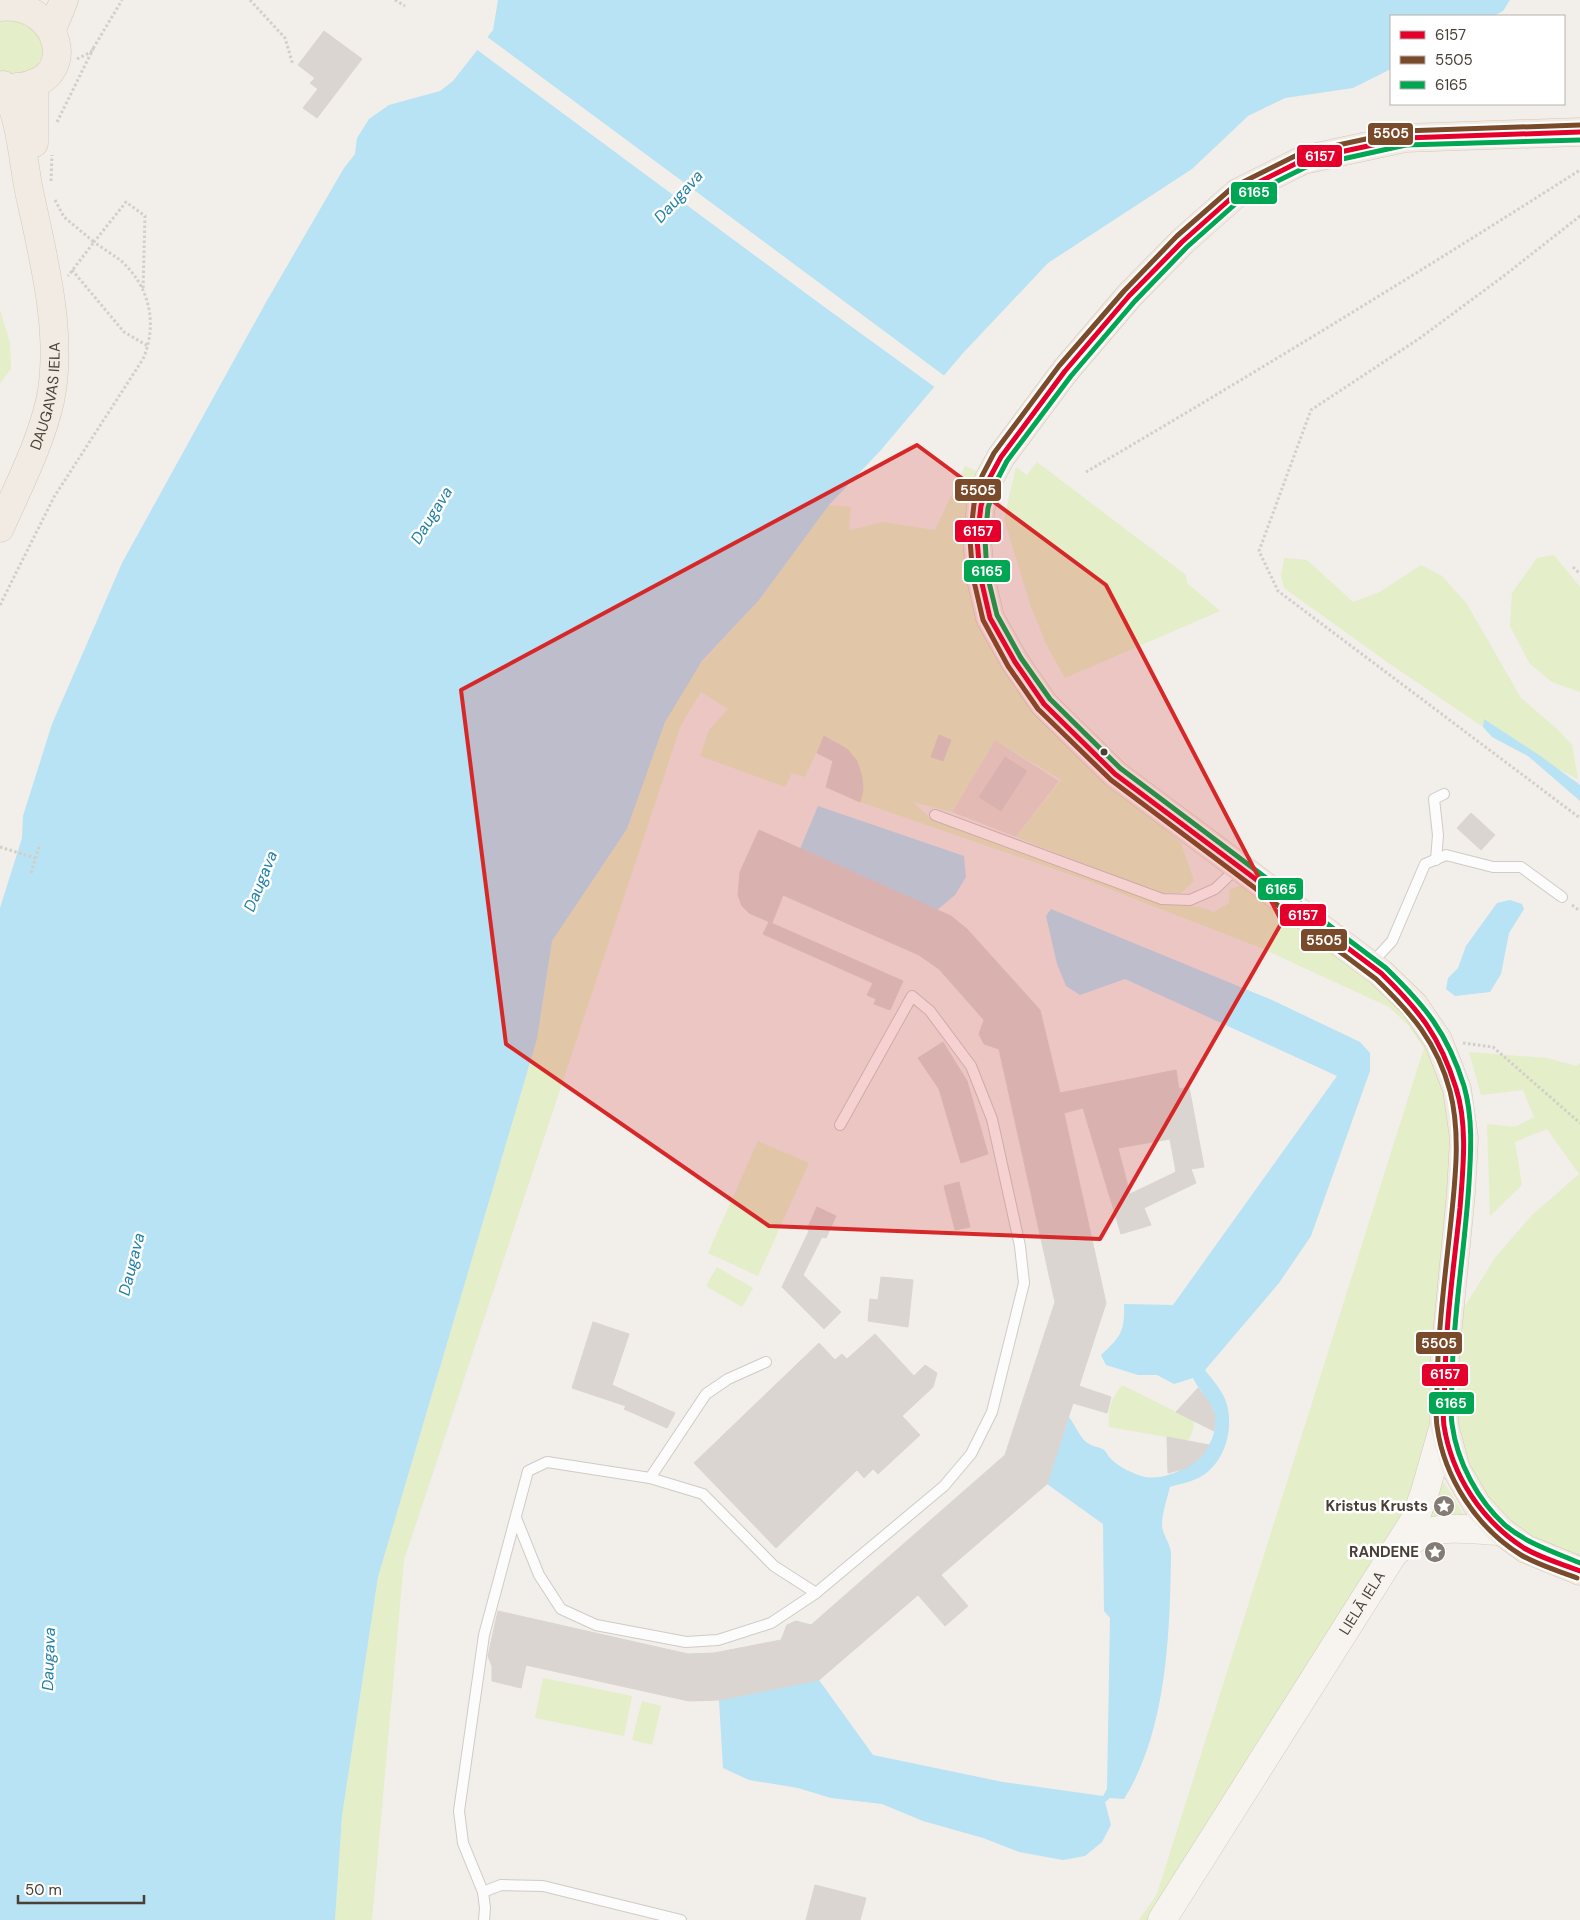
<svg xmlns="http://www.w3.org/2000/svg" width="1580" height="1920" font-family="'DM Sans',sans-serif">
<rect width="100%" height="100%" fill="#f2eeea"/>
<polygon fill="#e7e0d7" points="995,740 1059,781 1016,837 952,812"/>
<g fill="#e4eec8">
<path d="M22,17L46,45C39,69 26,84 0,71V22Z"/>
<polygon points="0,310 10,343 11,369 0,383"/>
<polygon points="1037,462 1186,575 1187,583 1220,611 1065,678 1047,646 1031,607 1004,519 1016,467 1027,475"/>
<path d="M965,466L979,472L966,517L967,566L1012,681L1062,742L1181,843L1194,881L1181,893H1161L1016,837L1061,780L995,740L952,812L913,802L932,820L1164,904L1200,907L1214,912L1229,903L1230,889L1242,885L1375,981L1416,1026L1433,1057L1448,1108L1451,1176L1428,1433L1411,1499L1382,1558L1150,1920H1139L1157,1894L1424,1048L1408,1025L1389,1007L1261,948L1089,881L860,802C868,771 853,748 824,736L805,777L792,773L785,787L700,756L709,730L728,709L701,692L681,725L404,1560L372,1920H335L342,1816L378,1577L537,1039L552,941L627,829L665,722L688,682L702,662L759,600L829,505L851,507L849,530L883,522L935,530Z"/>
<polygon points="1554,555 1580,587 1580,692 1552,682 1530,664 1510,626 1512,593 1537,558"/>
<polygon points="1284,558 1307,560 1353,602 1380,592 1421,565 1442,576 1467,604 1521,698 1558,730 1572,745 1578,779 1560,770 1484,719 1483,727 1390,664 1284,588 1281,577"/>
<polygon points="1469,1052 1547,1058 1576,1066 1580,1063 1580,1560 1539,1543 1494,1513 1462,1458 1457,1436 1460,1314 1495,1258 1531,1216 1579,1174 1547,1129 1515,1142 1522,1185 1490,1216 1487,1124 1515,1127 1534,1117 1523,1090 1481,1095"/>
<polygon points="758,1141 809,1163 758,1276 708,1253"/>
<polygon points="717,1267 753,1288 742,1307 706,1286"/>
<path d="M1122,1385L1180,1414L1189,1405C1196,1421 1196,1433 1183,1446L1172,1438L1109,1427C1108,1408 1111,1400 1122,1385Z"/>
<polygon points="1444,1483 1465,1516 1434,1522 1426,1517 1441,1484"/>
<polygon points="543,1678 632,1696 624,1736 535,1718"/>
<polygon points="642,1701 661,1706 652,1745 632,1740"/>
</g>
<g fill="#b7e3f4">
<polygon points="498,0 1510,0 1503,11 1494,16 1391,16 1391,69 1353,88 1285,98 1248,116 1192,169 1048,263 963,353 880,451 829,505 759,600 702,661 665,722 627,829 552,941 537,1039 378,1577 342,1816 335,1920 0,1920 0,908 22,838 23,816 52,724 122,563 265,304 344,168 355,154 357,138 369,119 389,105 440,91 453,81 493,30"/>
<polygon points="1484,719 1539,755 1580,785 1580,801 1528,756 1492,737 1483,727"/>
<polygon points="818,806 964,856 966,877 955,895 937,910 800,849"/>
<polygon points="1510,900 1522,904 1524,909 1509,933 1501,974 1490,992 1455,996 1446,989 1448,978 1458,968 1466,946 1497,903"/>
<path d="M1051,909L1272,1000L1360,1042L1370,1053V1071L1311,1236L1279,1283L1205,1370C1211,1378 1221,1389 1225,1399C1236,1426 1225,1467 1196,1479C1188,1483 1178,1484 1170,1487C1167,1499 1162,1513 1162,1525C1162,1534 1171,1544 1171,1554C1170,1632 1167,1731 1124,1799L1110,1798L1105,1802L1111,1825L1102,1842L1085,1856L1063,1860L1019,1852L983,1838L923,1821L882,1804L831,1798L798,1788L749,1780L723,1768L719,1700L819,1680L873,1755L1003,1782L1103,1796L1107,1789L1110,1618L1104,1611L1103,1524L1047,1484L1069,1417C1075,1425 1081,1440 1089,1444C1094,1447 1100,1447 1104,1450C1107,1452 1108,1457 1111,1459C1119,1467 1133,1474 1145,1477C1176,1482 1223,1451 1214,1414C1211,1400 1199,1391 1193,1378L1174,1384L1157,1375H1138L1106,1365L1101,1355C1121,1337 1125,1331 1124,1304L1173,1305L1337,1076L1125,979L1080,995L1066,986L1057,964L1046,916Z"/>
</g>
<polygon fill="#f2eeea" points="486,36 763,241 946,377 936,388 823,306 476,49"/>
<g fill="#dad5d1" stroke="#dbd5d0" fill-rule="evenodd">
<polygon points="324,31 362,59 317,118 303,108 318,89 310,83 315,78 298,65"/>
<polygon points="939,735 951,740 943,761 931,757"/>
<polygon points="824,736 847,749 857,761 862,777 863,790 860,802 826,787 833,761 817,753"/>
<polygon points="1005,757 1027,771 1001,811 979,797"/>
<polygon points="1471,813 1495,835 1481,850 1457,828"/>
<path d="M759,830L951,916L967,929L1040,1010L1060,1093L1176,1070L1179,1089L1189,1087L1204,1167L1191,1169L1196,1183L1144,1208L1151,1225L1121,1234L1083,1108L1064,1113L1106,1303L1079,1386L1111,1397L1107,1413L1073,1403L1047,1484L941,1575L968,1606L945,1626L918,1595L819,1680L719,1700L689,1701L526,1665L521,1688L492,1681V1666L488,1656L498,1611L688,1654L714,1653L781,1640L787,1625L796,1621L811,1625L1005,1455L1055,1302L999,1049L984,1044L979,1034L984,1020L939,969L919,955L783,895L772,923L749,913L742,906L738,895L740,872ZM1170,1139L1176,1172L1130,1194L1118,1148Z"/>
<polygon points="769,922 903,981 890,1010 874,1004 876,999 867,995 873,983 763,934"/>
<polygon points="943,1042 967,1081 988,1154 961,1163 939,1089 918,1058"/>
<polygon points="959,1182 970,1227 955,1230 944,1186"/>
<polygon points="817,1207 836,1216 826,1238 822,1237 803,1275 841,1312 824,1329 782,1287 809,1231 807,1229"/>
<polygon points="881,1277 913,1280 908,1327 868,1321 870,1299 878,1300"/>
<polygon points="593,1322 629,1334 612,1385 675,1413 667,1428 624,1409 626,1406 572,1388"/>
<polygon points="875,1334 914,1376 925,1365 937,1373 933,1387 902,1416 920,1435 878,1474 873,1469 864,1478 857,1470 776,1548 694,1463 819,1343 835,1360 842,1354 847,1359"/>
<polygon points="1198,1388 1209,1402 1215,1416 1214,1431 1176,1412"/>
<polygon points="1167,1437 1209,1445 1202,1456 1187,1468 1168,1473"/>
<polygon points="815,1885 866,1898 860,1920 806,1920"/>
</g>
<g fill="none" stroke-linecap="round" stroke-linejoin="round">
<g stroke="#cfcbc6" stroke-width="12">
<g id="lane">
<polyline points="935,815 1162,899 1190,900 1215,889 1238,867"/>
<polyline points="1436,860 1438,835 1434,799 1444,794"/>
<polyline points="1371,964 1392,941 1425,864 1446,855 1493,867 1521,867 1562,897"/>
<polyline points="650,1478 703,1494 774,1566 816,1593"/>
<polyline points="516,1518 539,1575 561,1609 596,1625 686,1642 718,1640 771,1623 816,1593 944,1486 971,1454 992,1412 1024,1283 1020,1246 992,1119 971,1066 930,1011 912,996 840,1125"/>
<polyline points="483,1892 501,1885 543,1886 681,1920"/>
<polyline points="484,1920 485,1908 483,1892 463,1843 459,1811 484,1635 528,1471 547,1462 650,1478 706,1394 728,1379 766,1362"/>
</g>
</g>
<g stroke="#d3ccc2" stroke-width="29">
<g id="secondary">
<path d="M1396,1551C1404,1546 1411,1540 1419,1536C1443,1524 1475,1530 1501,1531"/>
<path id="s1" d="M1162,1920L1414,1521L1424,1495L1444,1425"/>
</g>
</g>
<g stroke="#d6c8b6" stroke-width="29">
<g id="primary">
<path d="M0,7C61,0 82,83 17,87"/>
<polyline points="53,27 64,0"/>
<polyline points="34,83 34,143"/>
<polyline points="1580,132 1405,138 1303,160 1237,193 1182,242 1129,296 1065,371 1001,457 989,479 981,506 977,539 980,575 990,618 1015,662 1044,704 1115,774 1381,973 1414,1005 1438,1040 1457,1089 1464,1138 1461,1193 1445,1356 1444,1425 1456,1469 1477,1505 1501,1531 1526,1549 1580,1571"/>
<path id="s2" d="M0,528C18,487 40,445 50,401C64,335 43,256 29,191C22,155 21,118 3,85"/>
</g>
</g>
<g stroke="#d2ceca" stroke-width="3" stroke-dasharray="2.5 2.5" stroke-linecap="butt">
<polyline points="250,0 285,38 293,65"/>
<polyline points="395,0 405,6"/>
<polyline points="77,59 91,52 122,0"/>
<polyline points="57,122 94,47"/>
<polyline points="51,181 52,155"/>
<polyline points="55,200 64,217 94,242 68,276"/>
<polyline points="1580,216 1505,275 1420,338 1311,410 1259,551 1278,591 1580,818"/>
<polyline points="72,270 124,332 148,346"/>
<path d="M1086,472C1253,374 1417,274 1580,170"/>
<polyline points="1573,567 1580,574"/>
<path d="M0,605L54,497L143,359C158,324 150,286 120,260C112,254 102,248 94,242L126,202L145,216L143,290"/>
<polyline points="0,847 35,858"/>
<polyline points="31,873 40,844"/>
<polyline points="1572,905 1580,911"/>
<polyline points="1463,1043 1493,1047 1580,1123"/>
</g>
<use href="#lane" stroke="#fdfcfc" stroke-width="10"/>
<use href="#secondary" stroke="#f7f4ef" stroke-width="28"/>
<use href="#primary" stroke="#f1ebe4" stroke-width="28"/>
<g stroke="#fff" stroke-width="9">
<path id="bus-1" d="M1580,132L1405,138L1303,160L1237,193L1182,242L1129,296L1065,371L1001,457L989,479L981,506L977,539L980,575L990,618L1015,662L1044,704L1115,774L1381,973C1419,1010 1440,1036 1456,1088C1468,1125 1463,1169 1460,1208C1454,1266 1445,1325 1445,1384C1444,1397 1442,1412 1444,1426C1452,1476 1482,1521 1524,1548C1541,1558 1562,1564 1580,1571"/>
</g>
<g stroke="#fff" stroke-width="9">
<path id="bus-2" d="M1577,1578C1559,1571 1538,1565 1521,1555C1477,1528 1444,1478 1437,1426C1435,1413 1437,1398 1437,1385C1438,1327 1446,1269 1452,1211C1456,1172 1460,1130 1450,1091C1437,1042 1411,1013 1376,979L1111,780L1038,709L1008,666L983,620L973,577L970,540L974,504L982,476L994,453L1059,366L1124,291L1177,236L1233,187L1301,153L1403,131L1580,125"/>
</g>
<g stroke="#fff" stroke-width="9">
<path id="bus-3" d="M1580,140L1406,145L1306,167L1241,199L1187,247L1135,301L1071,376L1007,461L996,482L988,508L985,539L987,574L997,615L1021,658L1050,699L1120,768L1386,968C1425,1006 1447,1032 1464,1086C1473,1117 1471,1151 1469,1183C1465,1249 1453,1314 1452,1379C1452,1394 1450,1410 1452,1424C1457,1462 1478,1501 1506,1526C1528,1544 1554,1552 1580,1563"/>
</g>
<use href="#bus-1" stroke="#e4002b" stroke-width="5"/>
<use href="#bus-2" stroke="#7a4b2a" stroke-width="5"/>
<use href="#bus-3" stroke="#00a651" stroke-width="5"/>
</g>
<path fill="#d62828" fill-opacity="0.2" stroke="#d62828" stroke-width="4" stroke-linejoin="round" d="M917,445L1106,585L1282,922L1100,1239L769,1226L506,1044L461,690Z"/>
<defs>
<g id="sight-disc" transform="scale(1.125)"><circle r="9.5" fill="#847c74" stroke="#fff"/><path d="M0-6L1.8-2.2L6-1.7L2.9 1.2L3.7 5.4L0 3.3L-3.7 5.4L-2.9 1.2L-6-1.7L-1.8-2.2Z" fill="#fff"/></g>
</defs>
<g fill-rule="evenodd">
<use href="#sight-disc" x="1444" y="1506"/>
<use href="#sight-disc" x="1435" y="1552"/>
</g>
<circle fill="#493f35" stroke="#fff" stroke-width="2" cx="1104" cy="752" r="4.5"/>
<g text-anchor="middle" stroke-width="5" stroke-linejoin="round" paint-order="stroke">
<g font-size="15" fill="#493f35" stroke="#fff">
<text dy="5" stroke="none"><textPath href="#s2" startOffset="141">DAUGAVAS IELA</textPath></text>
<text dy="5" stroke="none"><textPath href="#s1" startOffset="375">LIELĀ IELA</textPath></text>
</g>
<g font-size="15" font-weight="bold" fill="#493f35" stroke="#fff" text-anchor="end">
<text x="1428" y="1511">Kristus Krusts</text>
<text x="1419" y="1557">RANDENE</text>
</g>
<g font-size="16" font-style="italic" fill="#1f7fa7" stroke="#fff">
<text transform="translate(678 196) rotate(-48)" y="6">Daugava</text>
<text transform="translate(431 515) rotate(-58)" y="6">Daugava</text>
<text transform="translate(260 881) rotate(-68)" y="6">Daugava</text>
<text transform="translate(131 1264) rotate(-76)" y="6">Daugava</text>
<text transform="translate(48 1659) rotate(-88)" y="6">Daugava</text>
</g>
</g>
<g stroke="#fff" stroke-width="2">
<rect x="1367" y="122" width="47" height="24" rx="5" fill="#7a4b2a"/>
<rect x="1296" y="144" width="47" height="24" rx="5" fill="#e4002b"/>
<rect x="1230" y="181" width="48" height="24" rx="5" fill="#00a651"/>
<rect x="954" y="478" width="48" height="24" rx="5" fill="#7a4b2a"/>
<rect x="954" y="519" width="48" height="24" rx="5" fill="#e4002b"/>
<rect x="963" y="559" width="48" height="24" rx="5" fill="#00a651"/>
<rect x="1257" y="877" width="47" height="24" rx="5" fill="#00a651"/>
<rect x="1279" y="903" width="48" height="24" rx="5" fill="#e4002b"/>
<rect x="1300" y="928" width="48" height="24" rx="5" fill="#7a4b2a"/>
<rect x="1415" y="1331" width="48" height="24" rx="5" fill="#7a4b2a"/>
<rect x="1421" y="1363" width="48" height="24" rx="5" fill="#e4002b"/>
<rect x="1428" y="1391" width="47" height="24" rx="5" fill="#00a651"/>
</g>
<g font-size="14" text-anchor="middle" font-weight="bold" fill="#fff">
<text x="1391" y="138">5505</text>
<text x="1320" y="161">6157</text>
<text x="1254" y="197">6165</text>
<text x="978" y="495">5505</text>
<text x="978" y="536">6157</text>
<text x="987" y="576">6165</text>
<text x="1281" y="894">6165</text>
<text x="1303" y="920">6157</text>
<text x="1324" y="945">5505</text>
<text x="1439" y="1348">5505</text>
<text x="1445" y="1379">6157</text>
<text x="1451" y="1408">6165</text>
</g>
<rect x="1390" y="15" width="175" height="90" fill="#ffffff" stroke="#b6b2ae"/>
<rect x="1400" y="31" width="25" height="8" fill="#e4002b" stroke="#b6b2ae"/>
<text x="1435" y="40" font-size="15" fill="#493f35">6157</text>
<rect x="1400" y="56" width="25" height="8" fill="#7a4b2a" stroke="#b6b2ae"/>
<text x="1435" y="65" font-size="15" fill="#493f35">5505</text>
<rect x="1400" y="81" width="25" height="8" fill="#00a651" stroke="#b6b2ae"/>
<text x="1435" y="90" font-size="15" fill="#493f35">6165</text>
<path d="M18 1895v8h126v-8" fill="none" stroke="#493f35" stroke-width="2.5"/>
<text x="25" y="1895" font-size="15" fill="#493f35" stroke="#ffffff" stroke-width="4" paint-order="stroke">50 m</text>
</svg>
